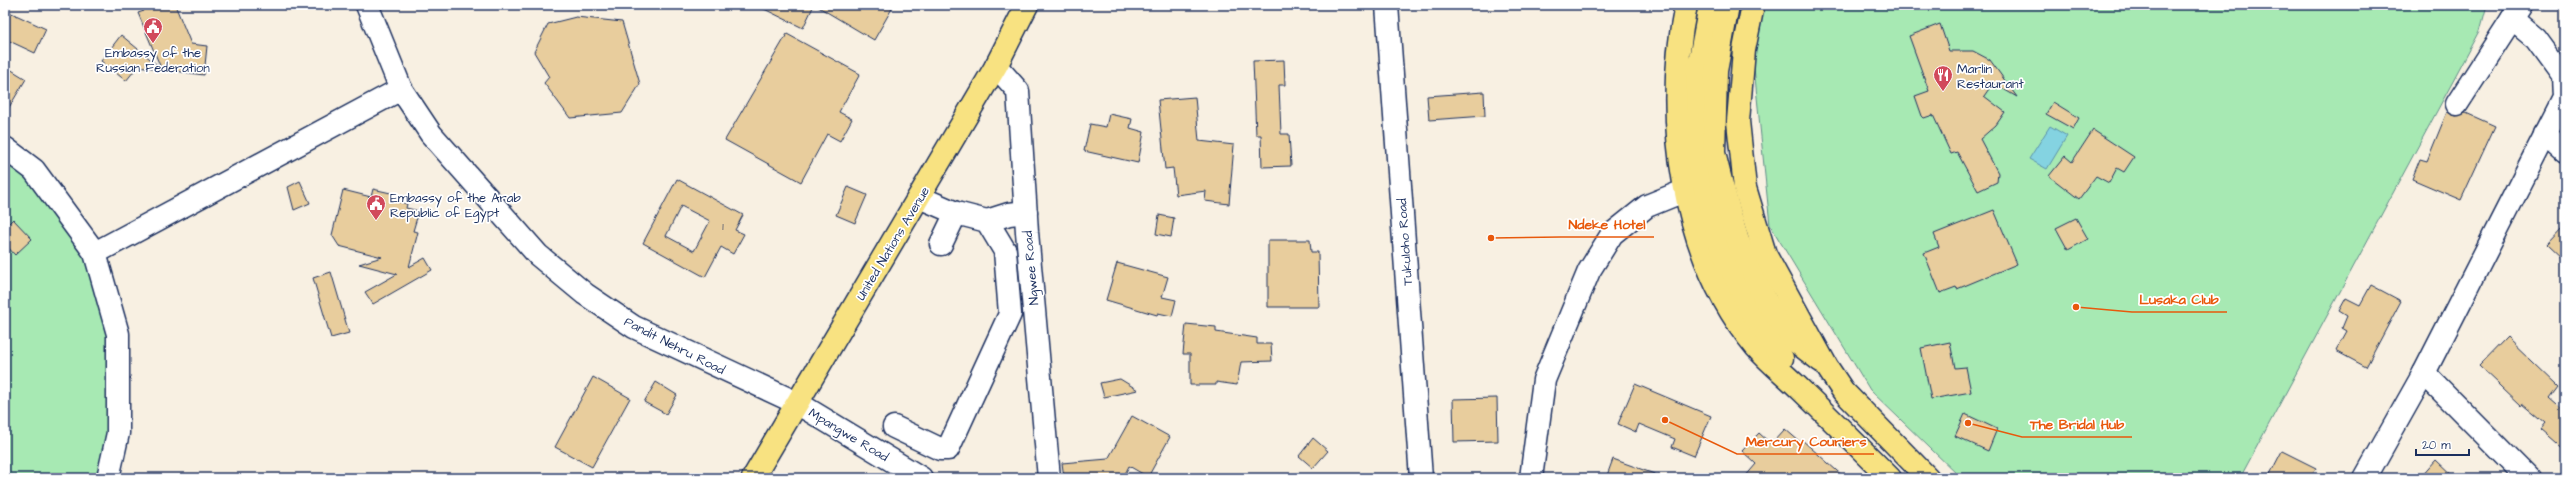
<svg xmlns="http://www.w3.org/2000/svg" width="2570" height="483" font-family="'Architects Daughter',sans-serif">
<rect width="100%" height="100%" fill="#f8f0e2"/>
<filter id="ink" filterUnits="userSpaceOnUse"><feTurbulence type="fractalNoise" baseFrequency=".025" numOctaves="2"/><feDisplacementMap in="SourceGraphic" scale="8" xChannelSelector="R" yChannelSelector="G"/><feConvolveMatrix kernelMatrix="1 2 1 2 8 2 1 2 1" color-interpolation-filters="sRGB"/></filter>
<g filter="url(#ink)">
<g fill="#a7e9b3" stroke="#618c88">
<polygon points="1758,5 2487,5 2480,31 2240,478 1961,478 1870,390 1770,225 1751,38"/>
<polygon points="5,158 31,178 82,248 112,337 113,432 97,478 5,478"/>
</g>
<polygon fill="#84d3e1" stroke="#5a91ad" points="2050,126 2067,136 2047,169 2029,159"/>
<g fill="#e8cd9d" stroke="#1b2f5e" fill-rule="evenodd">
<polygon points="141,5 175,5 191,44 207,46 204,75 138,66 126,81 101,61 121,35 161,68 138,13 144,11"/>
<polygon points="756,5 814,5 803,28"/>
<polygon points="815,5 894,5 874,40"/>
<polygon points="5,10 46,29 35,53 5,39"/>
<polygon points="576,17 622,22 640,84 622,113 570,118 544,83 549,77 534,52 548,24"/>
<polygon points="1940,24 1949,51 1973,51 1990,60 2017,97 1993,83 1984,96 2005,112 1996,125 1980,139 1998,173 1997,182 1978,191 1957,152 1951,154 1933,115 1924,118 1922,116 1915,96 1929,91 1909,36"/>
<polygon points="787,34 860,74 839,112 852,119 840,141 827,134 801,182 725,140"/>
<polygon points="1284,60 1285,85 1279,85 1281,134 1289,134 1291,166 1262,167 1261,135 1256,135 1253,61"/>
<polygon points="5,66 26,79 5,114"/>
<polygon points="1484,92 1485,116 1429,120 1427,96"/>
<polygon points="1195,97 1199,141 1234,145 1229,204 1205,201 1206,191 1176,195 1173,168 1165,169 1158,100"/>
<polygon points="2053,102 2079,118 2073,129 2046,114"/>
<polygon points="2447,112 2456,116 2466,113 2495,126 2461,200 2412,179 2420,159 2427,161"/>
<polygon points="1109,114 1132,119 1130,128 1144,132 1138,163 1084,151 1090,124 1106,127"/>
<polygon points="2093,130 2134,157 2124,172 2117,168 2109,183 2096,176 2079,199 2049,176 2065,156 2072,162"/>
<path d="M677,179L743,215L735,230L744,234L733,254L721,247L705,277L643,243ZM681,206L710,221L694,251L666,236Z"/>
<polygon points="300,181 310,203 294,210 288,187"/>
<polygon points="848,187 867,195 855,223 836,215"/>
<polygon points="373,189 395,194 393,200 407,204 406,208 419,211 413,231 418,232 409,267 425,258 432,270 373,304 365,292 397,274 359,264 382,257 339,246 332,235 343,190 371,197"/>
<polygon points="1994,210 2017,264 1957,289 1956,287 1940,293 1924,253 1939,247 1934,234"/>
<polygon points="1159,215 1174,218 1171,237 1156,234"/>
<polygon points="2076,218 2088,239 2068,250 2056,228"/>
<polygon points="13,219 32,239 15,255 5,244 5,227"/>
<polygon points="2565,224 2565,262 2546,244"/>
<polygon points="1268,240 1310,240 1311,252 1318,252 1319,307 1268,307"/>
<polygon points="1117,263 1168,277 1162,297 1176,300 1172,316 1158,313 1157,315 1106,300"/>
<polygon points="331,272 349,333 331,338 313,278"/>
<polygon points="2371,285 2401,301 2366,367 2336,351 2347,331 2342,328 2347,316 2339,311 2346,298 2360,305"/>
<polygon points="1186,324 1216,327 1216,332 1257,338 1257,344 1271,344 1272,361 1241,362 1237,385 1216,382 1216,385 1190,385 1190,354 1183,354"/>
<polygon points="2507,337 2558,386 2549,398 2565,412 2565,451 2541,430 2546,424 2522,404 2521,406 2479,366"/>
<polygon points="1950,342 1955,368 1966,367 1971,392 1931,399 1921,348"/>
<polygon points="593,377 630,398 592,467 555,447"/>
<polygon points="1120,379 1138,390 1104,397 1100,383"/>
<polygon points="656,382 677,395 666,414 644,402"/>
<polygon points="1635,384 1711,416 1694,456 1672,447 1675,439 1639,424 1636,432 1618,424"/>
<polygon points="1497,398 1498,441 1454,442 1453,399"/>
<polygon points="1965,414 1997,429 1988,451 1955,436"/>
<polygon points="1132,416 1170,437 1148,477 1129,466 1123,478 1064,478 1062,463 1108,459"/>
<polygon points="1785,429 1800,442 1802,440 1845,478 1744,478 1756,464 1742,451 1759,433 1771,444"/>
<polygon points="1313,438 1328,451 1313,468 1299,456"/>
<polygon points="2282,451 2316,468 2311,478 2268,478"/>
<polygon points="1613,459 1660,476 1660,478 1606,478"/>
<polygon points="2436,460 2455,478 2420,478"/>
</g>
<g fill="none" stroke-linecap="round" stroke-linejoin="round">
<g stroke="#1b2f5e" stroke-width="25">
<g id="minor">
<polyline points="367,5 401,89 431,134 538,255 585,294 634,327 797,403 921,478"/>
<polyline points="1387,5 1421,478"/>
<polyline points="996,66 1018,91 1027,232 1049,478"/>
<polyline points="2457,104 2521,5"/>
<polyline points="2545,134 2565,152"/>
<polyline points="5,148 34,170 95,253 118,334 118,433 108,478"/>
<polyline points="987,221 1009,214 1026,212"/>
<polyline points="941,244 956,213"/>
<polyline points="95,253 401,89"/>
<polyline points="2424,373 2528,478"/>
<polyline points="894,427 940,449 948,449 1010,314 1005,251 987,221 956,213 919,197"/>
<polyline points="1531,478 1544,380 1589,271 1612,234 1647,206 1684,191"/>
<polyline points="2365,478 2424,373 2564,98 2563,76 2536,39 2512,19"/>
</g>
</g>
<g stroke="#1b2f5e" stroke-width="25">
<g id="major">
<path d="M1686,5C1663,117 1681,257 1756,347C1770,363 1787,376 1802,391C1832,420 1861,449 1890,478"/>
<polyline points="1710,5 1698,70 1696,155 1721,247 1751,311 1782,358"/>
<polyline points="1728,5 1716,71 1714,153 1724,193 1738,241 1766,301 1795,341 1821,361"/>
<polyline points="1753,5 1744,50 1738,121 1745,188 1765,254 1827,367 1843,391 1928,478"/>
<polyline points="753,478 996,66 1027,5"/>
</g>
</g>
<use href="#minor" stroke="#fff" stroke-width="22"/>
<use href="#major" stroke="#f8e281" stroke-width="22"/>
</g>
</g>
<defs>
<g id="civic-pin" transform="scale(1)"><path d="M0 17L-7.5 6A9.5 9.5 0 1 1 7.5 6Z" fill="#d1495b" stroke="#fff"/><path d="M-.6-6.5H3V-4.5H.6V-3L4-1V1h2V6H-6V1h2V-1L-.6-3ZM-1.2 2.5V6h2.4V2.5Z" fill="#fff"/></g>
<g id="restaurant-pin" transform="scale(1)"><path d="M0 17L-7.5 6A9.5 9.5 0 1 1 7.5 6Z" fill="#d1495b" stroke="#fff"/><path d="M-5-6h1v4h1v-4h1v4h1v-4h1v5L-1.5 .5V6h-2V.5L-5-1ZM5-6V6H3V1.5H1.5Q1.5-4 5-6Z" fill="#fff"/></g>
</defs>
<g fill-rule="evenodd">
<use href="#civic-pin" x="153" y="27"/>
<use href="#restaurant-pin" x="1943" y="75"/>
<use href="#civic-pin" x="376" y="204"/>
</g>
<g text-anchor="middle" stroke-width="3.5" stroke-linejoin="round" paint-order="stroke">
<g font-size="11" fill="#4e566e">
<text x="723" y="230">1</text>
</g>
<g font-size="13" fill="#1b2f5e" stroke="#fff" text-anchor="start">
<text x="153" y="57" text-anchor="middle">Embassy of the<tspan x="153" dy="15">Russian Federation</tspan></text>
<text x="1957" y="73">Marlin<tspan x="1957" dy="15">Restaurant</tspan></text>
<text x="390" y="202">Embassy of the Arab<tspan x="390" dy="15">Republic of Egypt</tspan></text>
</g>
<g font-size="13" fill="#1b2f5e" stroke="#fff">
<text transform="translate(1404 242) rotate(-94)" y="5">Tukuloho Road</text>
<text transform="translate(892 243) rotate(-59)" y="5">United Nations Avenue</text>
<text transform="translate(1030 268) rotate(-95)" y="5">Ngwee Road</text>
<text transform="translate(675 345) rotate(27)" y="5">Pandit Nehru Road</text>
<text transform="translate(849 434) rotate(31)" y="5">Mpangwe Road</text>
</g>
</g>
<path fill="none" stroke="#e8590c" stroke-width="1.5" d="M1491 238L1561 237H1654M2076 307L2132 312H2227M1968 423L2022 437H2132M1665 420L1737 454H1874"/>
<g fill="#e8590c" stroke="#fff" stroke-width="1.5">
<circle cx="1491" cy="238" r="4"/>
<circle cx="2076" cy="307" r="4"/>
<circle cx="1968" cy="423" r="4"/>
<circle cx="1665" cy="420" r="4"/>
</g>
<g font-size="14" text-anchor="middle" font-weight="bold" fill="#e8590c" stroke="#fff" stroke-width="3.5" stroke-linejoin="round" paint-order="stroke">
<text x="1607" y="229">Ndeke Hotel</text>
<text x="2179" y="304">Lusaka Club</text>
<text x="2077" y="429">The Bridal Hub</text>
<text x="1806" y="446">Mercury Couriers</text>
</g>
<rect width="2570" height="483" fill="none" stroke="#fff" stroke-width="20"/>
<rect x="10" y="10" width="2550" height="463" fill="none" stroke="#1b2f5e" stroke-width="1.5" filter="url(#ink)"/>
<path d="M2416 449v6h53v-6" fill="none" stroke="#1b2f5e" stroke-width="2"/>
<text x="2422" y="449" font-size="12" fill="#1b2f5e" stroke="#ffffff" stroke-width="3" paint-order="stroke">20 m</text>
</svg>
